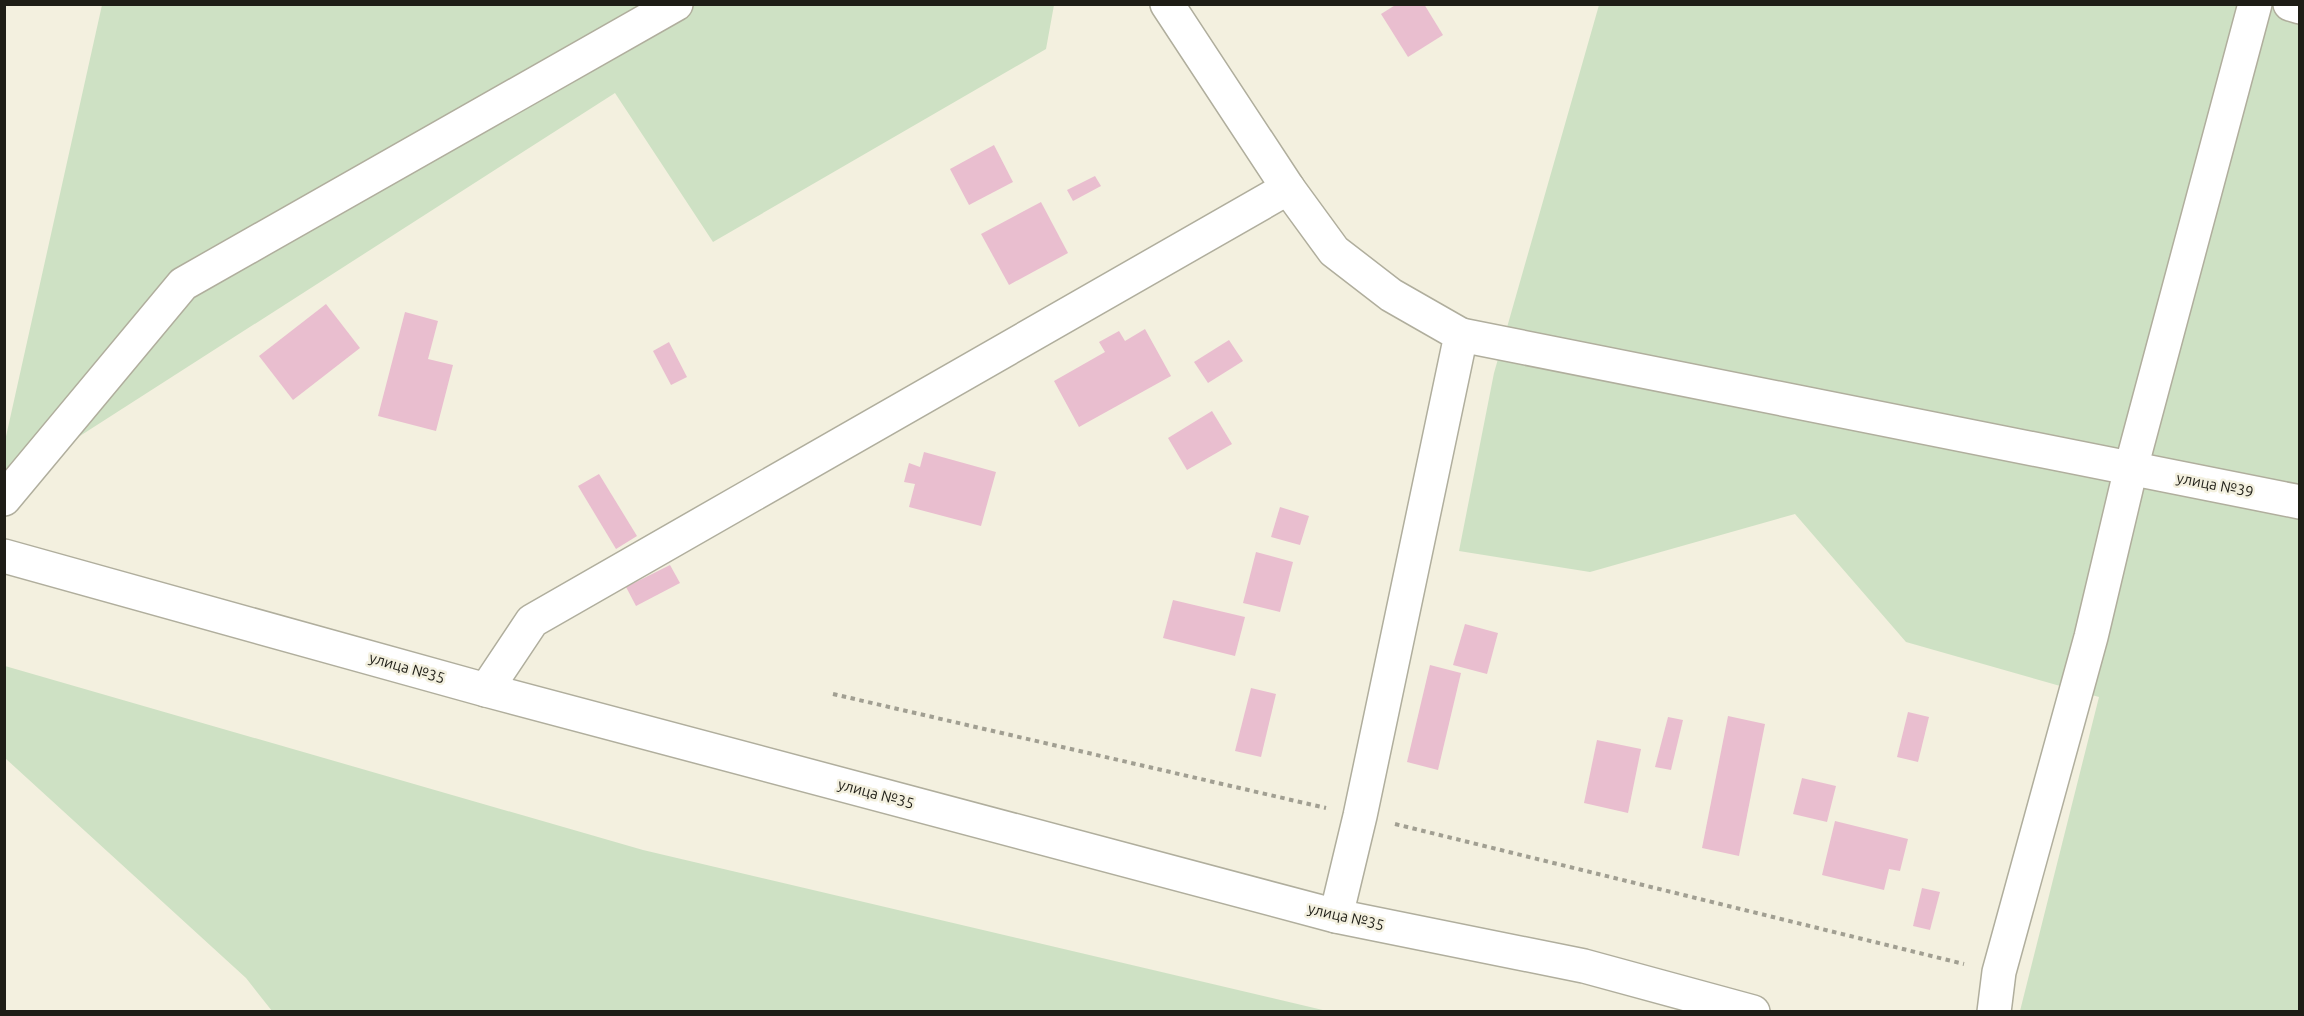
<svg xmlns="http://www.w3.org/2000/svg" width="2304" height="1016" font-family="Ubuntu,sans-serif">
<rect width="100%" height="100%" fill="#f3f0df"/>
<g fill="#cee1c4">
<polygon points="102,5 1054,5 1046,49 713,242 615,93 5,484 5,441"/>
<polygon points="1599,5 2299,5 2299,1011 2020,1011 2099,697 1906,642 1795,514 1590,572 1459,551 1494,373"/>
<polygon points="5,666 643,850 1327,1011 272,1011 246,978 5,758"/>
</g>
<g fill="#e9becf">
<polygon points="1397,4 1424,4 1443,35 1408,57 1381,14"/>
<polygon points="994,145 1013,182 969,205 950,169"/>
<polygon points="1095,176 1101,186 1073,201 1067,190"/>
<polygon points="1041,202 1068,253 1009,285 981,234"/>
<polygon points="326,304 360,348 293,400 259,356"/>
<polygon points="405,312 438,321 428,359 453,365 436,431 378,416"/>
<polygon points="1145,329 1171,376 1079,427 1054,381 1105,352 1099,342 1119,331 1125,341"/>
<polygon points="1229,340 1243,361 1208,383 1194,362"/>
<polygon points="669,342 687,377 671,385 653,351"/>
<polygon points="1212,411 1232,444 1187,470 1168,438"/>
<polygon points="924,452 996,472 981,526 909,507 915,484 904,482 909,463 920,467"/>
<polygon points="599,474 637,536 616,549 578,486"/>
<polygon points="1280,507 1309,516 1300,545 1271,537"/>
<polygon points="1256,552 1293,562 1280,612 1243,603"/>
<polygon points="670,565 680,583 636,606 626,587"/>
<polygon points="1173,600 1245,617 1235,656 1163,638"/>
<polygon points="1465,624 1498,633 1487,674 1453,665"/>
<polygon points="1430,665 1461,673 1438,770 1407,762"/>
<polygon points="1251,688 1276,694 1261,757 1235,751"/>
<polygon points="1908,712 1929,717 1918,762 1897,757"/>
<polygon points="1728,716 1765,724 1739,856 1702,848"/>
<polygon points="1668,717 1683,720 1671,770 1655,767"/>
<polygon points="1597,740 1641,749 1628,813 1584,803"/>
<polygon points="1802,778 1836,786 1827,822 1793,814"/>
<polygon points="1835,821 1908,839 1900,871 1889,869 1884,890 1822,875"/>
<polygon points="1922,888 1940,892 1930,930 1913,926"/>
</g>
<g fill="none" stroke-linecap="round" stroke-linejoin="round">
<g stroke="#b0ae9d" stroke-width="36">
<g id="minor">
<polyline points="1167,4 1288,188 1334,251 1391,295 1461,335 1360,816 1336,916"/>
<polyline points="2290,4 2300,7"/>
<polyline points="1461,335 2300,502"/>
<polyline points="4,499 183,284 676,4"/>
<polyline points="4,556 486,690 1336,916 1584,966 1753,1012"/>
<polyline points="486,690 532,621 1288,188"/>
<polyline points="1994,1012 1999,972 2091,637 2131,468 2255,4"/>
</g>
</g>
<g stroke="#a19f92" stroke-width="4" stroke-dasharray="4.5 4.5" stroke-linecap="butt">
<polyline points="833,694 1326,808"/>
<polyline points="1395,824 1964,964"/>
</g>
<use href="#minor" stroke="#fff" stroke-width="33"/>
</g>
<g text-anchor="middle" stroke-width="5" stroke-linejoin="round" paint-order="stroke">
<g font-size="15" fill="#1e1d16" stroke="#f3f0df">
<text transform="translate(2215 485) rotate(11)" y="5">улица №39</text>
<text transform="translate(407 668) rotate(16)" y="5">улица №35</text>
<text transform="translate(876 794) rotate(15)" y="5">улица №35</text>
<text transform="translate(1346 917) rotate(13)" y="5">улица №35</text>
</g>
</g>
<rect width="2304" height="1016" fill="none" stroke="#1e1d16" stroke-width="12"/>
</svg>
